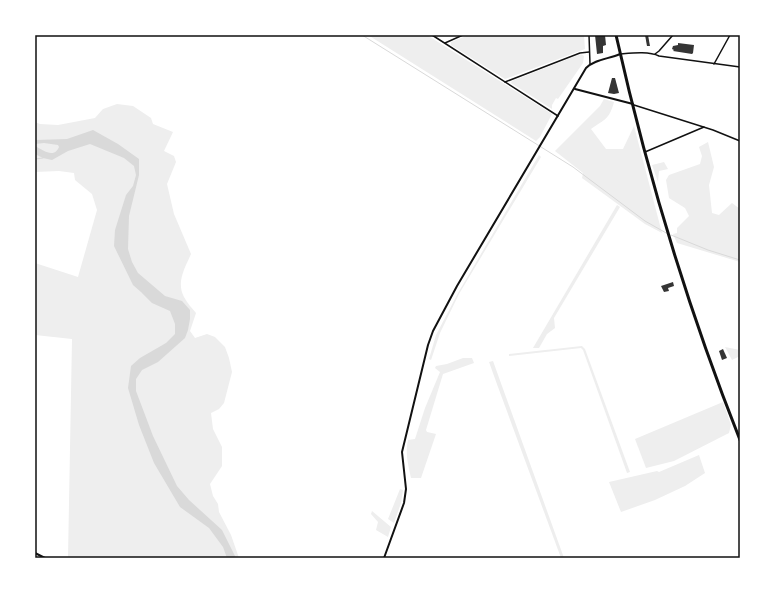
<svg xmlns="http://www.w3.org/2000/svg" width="775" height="593" font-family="'Titillium Web',sans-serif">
<rect width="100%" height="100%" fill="#fff"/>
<g fill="#eee">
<polygon points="368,35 427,35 552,114 540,137 536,141"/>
<polygon points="469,35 584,35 585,49 505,79 451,45 451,42"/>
<polygon points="581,54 584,56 583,63 558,99 556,98 552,105 552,109 511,83 512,81"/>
<path d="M604,99L614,102C609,120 605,119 591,129L606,149H623L634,126L662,233L645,224L582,178L583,173L555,151L600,106Z"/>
<path d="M117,104L133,106L151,118L153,124L173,132L164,151L174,156L176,162L167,184L174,214L191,254C185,268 176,282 184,297C187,303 192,308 196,313L190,331L195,338L207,334L215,337L225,347L229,358L232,372L224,403L219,409L211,413L213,429L222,447V466L210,484L213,496L218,504L219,512L231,535L239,558H68L72,339L35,335V263L78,277L97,210L92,194L75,180L74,173L59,171L35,172V122L40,124L58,125L95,118L103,109Z"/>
<polygon points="708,142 714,167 709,185 712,213 719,215 732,203 740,209 740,262 677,243 673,234 677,233 677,228 689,216 685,208 669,198 666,180 669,175 700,164 702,156 699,147"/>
<polygon points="539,155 541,157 459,294 440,333 431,360 429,359 436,335 458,293"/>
<polygon points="664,162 668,169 659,171 658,182 652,165"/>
<polygon points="617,205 620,207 554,318 555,328 547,334 539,348 533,348"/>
<polygon points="582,346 585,349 630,472 627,473 583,350 581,348 509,356 509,354"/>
<polygon points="725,347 740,350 740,358 738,357 732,360"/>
<path d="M463,358H472L474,363L443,374L426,430L427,432L436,434L421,478H411C408,464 405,453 408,440L415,439L425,408L440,372L435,368L436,366L447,364Z"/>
<polygon points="493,361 564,558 561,558 498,387 489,362"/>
<polygon points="723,402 731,425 729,433 674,461 646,468 635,439"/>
<polygon points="699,455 705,473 685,486 655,500 621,512 609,482 657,471 659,472"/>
<polygon points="400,489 403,490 401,503 394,523 388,519"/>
<polygon points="372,511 391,527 388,537 376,530 378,522 371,514"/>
</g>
<path fill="#d9d9d9" d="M93,130L118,144L139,159V175L129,216L128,249L132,262L138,273L165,296L182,301L190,310V319L188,330L185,338L158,362L142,370L136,379V391L153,436L177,486L189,500L222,530L236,558H227L223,547L209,528L180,507L154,463L139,425L128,388L131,366L140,358L166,343L175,334V324L170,311L152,303L141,292L133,285L114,246L115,230L126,195L133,186L136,175L134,166L124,158L90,144L68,151L52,160L43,158L35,154V146C43,150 54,159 59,147L58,145L44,143L35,144V140L67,139Z"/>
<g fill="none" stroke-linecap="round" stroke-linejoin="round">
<g stroke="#d9d9d9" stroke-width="1">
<polyline points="362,35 573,167 645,221 668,234"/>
<polyline points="35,159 43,158"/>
<polyline points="671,235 708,250 740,260"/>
</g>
</g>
<g fill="#353535">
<polygon points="595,35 605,35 606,45 603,46 603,53 597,54"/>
<polygon points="645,35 648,35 650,46 647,46"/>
<polygon points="678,43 694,45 693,53 692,54 673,51 674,50 672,49 673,46 678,45"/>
<polygon points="612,78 615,78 619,93 614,94 608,93"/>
<polygon points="673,282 674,286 668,288 669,291 664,292 661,286"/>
<polygon points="723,349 727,358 722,360 719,351"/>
</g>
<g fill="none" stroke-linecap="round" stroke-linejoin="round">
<g stroke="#111" stroke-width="1.5">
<polyline points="432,35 558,116"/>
<polyline points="589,35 590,64"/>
<polyline points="445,43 463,35"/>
<path d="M620,54C632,53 649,51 659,56L740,67"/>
<polyline points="655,54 659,51 673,35"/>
<polyline points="714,64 730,35"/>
<polyline points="505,82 580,53 589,52"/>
<polyline points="634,105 713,130 740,141"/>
<polyline points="645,152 704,127"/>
</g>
<g stroke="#111" stroke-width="2">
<polyline points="575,89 633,104"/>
<polyline points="35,553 45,558"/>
<path d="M384,558L404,503L406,489L402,452L428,345L433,331L457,286L586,68C595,59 609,59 620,54"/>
</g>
<path stroke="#111" stroke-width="3" d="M616,35C647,173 688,309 740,440"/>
</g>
<rect width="775" height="593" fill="none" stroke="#ffffff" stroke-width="72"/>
<rect x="36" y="36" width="703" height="521" fill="none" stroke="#111" stroke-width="1.5"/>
</svg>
